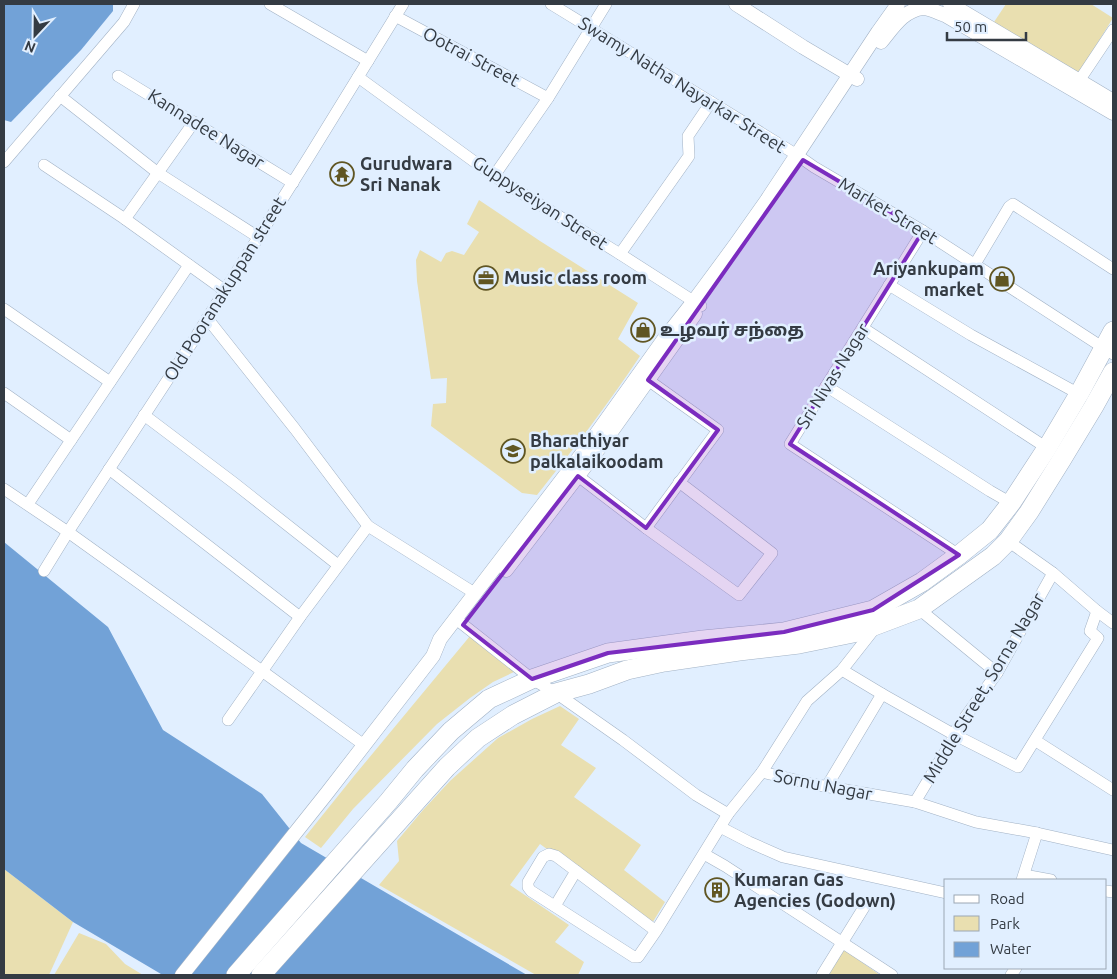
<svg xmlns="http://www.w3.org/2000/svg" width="1117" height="979" font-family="Ubuntu,'Noto Sans Tamil',sans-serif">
<rect width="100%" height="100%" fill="#e1efff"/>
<g fill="#e9dfb0">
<polygon points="1006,4 1091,4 1113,18 1077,76 992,25"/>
<path d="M479,200L540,241L638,303L618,339L640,356C608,404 573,450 537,495L522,493L431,426L433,404L446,403L447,378L431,379L417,281L416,260L420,250L441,262L446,253L452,251L464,255L479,232L467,224Z"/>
<polygon points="470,636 514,672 493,682 470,698 437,724 353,809 321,848 305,837 354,776"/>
<polygon points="560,706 579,719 561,745 596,768 574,797 641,845 624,870 665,902 651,925 540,844 510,885 569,925 555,942 584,962 578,975 536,975 379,885 399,861 397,841 423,810 450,781 498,738 532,719"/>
<polygon points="4,869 73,922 49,975 4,975"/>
<polygon points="79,933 106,944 125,964 143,975 54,975"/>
<polygon points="842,948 880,975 828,975"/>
</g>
<g fill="#72a2d7">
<polygon points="4,4 113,4 113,11 81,50 11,122 4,120"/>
<polygon points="4,542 108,627 163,730 262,794 301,843 527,975 175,975 161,974 73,922 4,869"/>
</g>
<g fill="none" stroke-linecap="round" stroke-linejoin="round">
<g stroke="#a2b2c5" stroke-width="12">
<g id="minor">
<polyline points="270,4 368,61"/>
<polyline points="551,4 711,102 797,155 814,167 923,231 1113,354"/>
<polyline points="395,16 548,98"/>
<polyline points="118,76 293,183"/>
<polyline points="358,77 494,176 620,254 701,306"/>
<polyline points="1079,81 1113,30"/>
<polyline points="60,96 158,173 258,237"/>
<polyline points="4,162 124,22 134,4"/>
<polyline points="44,165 125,219 224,290"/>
<polyline points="494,176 548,98 606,4"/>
<polyline points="125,219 194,122"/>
<polyline points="923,231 790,444 959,555"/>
<polyline points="620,254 689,156 688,136 711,102"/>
<polyline points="975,264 1009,207 1013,204 1113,269"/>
<polyline points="889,285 971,335 1079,394"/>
<polyline points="4,309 110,382"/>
<polyline points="207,318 295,429 368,526 300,617 228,720"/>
<polyline points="863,328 1047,448"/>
<polyline points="826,386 990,491 1011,503"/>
<polyline points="4,393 71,440"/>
<polyline points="144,415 234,483 338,565"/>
<polyline points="109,469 300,617"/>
<polyline points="578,476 646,528 739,595 772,553 679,482"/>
<polyline points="4,489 68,532 262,671 364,745"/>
<polyline points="28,504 189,265"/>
<polyline points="368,526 476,594"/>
<polyline points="646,528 718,430 648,380"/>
<polyline points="1008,541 1053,573 1097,611 1113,623"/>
<polyline points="44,571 68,532 195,338 310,155 403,4"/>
<polyline points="919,609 997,673"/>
<polyline points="456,619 532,679 556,693 623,740 696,795 728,814 762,772 812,784 915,802 976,822 1037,833 1113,850"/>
<polyline points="882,694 953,734 1018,767 1098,638 1090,631 1097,611"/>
<polyline points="1036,741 1113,790"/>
<polyline points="762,772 807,701 842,670 875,628"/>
<polyline points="827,786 882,694 842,670"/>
<polyline points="915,802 953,739 953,734 997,673 1053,573"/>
<polyline points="720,827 749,842 783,857 946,893"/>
<polyline points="704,854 725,866 892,975"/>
<polyline points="1024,875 1051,880"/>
<polyline points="1022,880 1037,833"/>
<polyline points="1106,891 1113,892"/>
<polyline points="555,906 576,871"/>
<polyline points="656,931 556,856 549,854 543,857 528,882 528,887 531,891 634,957 638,957 656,931 728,814"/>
<polyline points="822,975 866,904"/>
<polyline points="1011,975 1016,968"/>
</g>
</g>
<g stroke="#a2b2c5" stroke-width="15">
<g id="tertiary">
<polyline points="736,4 803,47 857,79"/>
<polyline points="950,4 1093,89 1113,101"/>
<path d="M881,42C892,29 903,10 923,8C929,8 939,13 945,15L1113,113"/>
<polyline points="506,570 609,435 695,314"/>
<polyline points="182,975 327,793 433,656 440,639 584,451 664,339 694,301 736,244 767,200 878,32 898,4"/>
</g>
</g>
<g stroke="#a2b2c5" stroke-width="20">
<g id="trunk">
<polyline points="236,975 388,802 415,769 451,731 489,699 532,679 608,653 703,640 784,632 873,610 922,582 959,555 990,530 1011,503 1047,448 1079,394 1113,331"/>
<polyline points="261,975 447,767 478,738 513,715 556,693 589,684 627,670 664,662 739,651 799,644 858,632 919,609 993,556 1008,541 1029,512 1062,459 1094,406 1113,372"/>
</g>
</g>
<use href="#minor" stroke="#fff" stroke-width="11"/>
<use href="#tertiary" stroke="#fff" stroke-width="14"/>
<use href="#trunk" stroke="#fff" stroke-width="19"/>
</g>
<path fill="#7b2cbf" fill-opacity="0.2" stroke="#7b2cbf" stroke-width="4" stroke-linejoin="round" d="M803,160L923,231L790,444L959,555L873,610L784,632L608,653L532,679L463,625L578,476L646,528L718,430L648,380Z"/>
<defs>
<g id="temple-ring" transform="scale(1.25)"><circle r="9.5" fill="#e1efff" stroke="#605623" stroke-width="1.5"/><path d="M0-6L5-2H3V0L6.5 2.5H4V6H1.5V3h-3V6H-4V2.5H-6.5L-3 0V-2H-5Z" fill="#605623"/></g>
<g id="office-ring" transform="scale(1.25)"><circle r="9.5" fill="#e1efff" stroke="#605623" stroke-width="1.5"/><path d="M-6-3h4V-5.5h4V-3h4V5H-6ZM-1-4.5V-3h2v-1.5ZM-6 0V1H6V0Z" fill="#605623"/></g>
<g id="shop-ring" transform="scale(1.25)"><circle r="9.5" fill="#e1efff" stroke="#605623" stroke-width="1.5"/><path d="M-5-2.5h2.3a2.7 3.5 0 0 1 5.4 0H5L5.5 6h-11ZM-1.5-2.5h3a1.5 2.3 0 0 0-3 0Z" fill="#605623"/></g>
<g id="university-ring" transform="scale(1.25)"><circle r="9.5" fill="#e1efff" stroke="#605623" stroke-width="1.5"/><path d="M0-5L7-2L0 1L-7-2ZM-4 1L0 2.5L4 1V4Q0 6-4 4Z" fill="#605623"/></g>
<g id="building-ring" transform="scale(1.25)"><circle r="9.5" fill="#e1efff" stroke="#605623" stroke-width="1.5"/><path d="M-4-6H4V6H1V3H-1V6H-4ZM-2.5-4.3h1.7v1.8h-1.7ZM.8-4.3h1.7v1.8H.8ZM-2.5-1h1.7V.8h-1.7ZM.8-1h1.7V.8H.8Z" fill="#605623"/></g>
</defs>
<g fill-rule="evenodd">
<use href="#temple-ring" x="342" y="174"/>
<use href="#office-ring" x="486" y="278"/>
<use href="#shop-ring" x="1002" y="279"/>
<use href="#shop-ring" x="643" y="330"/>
<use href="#university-ring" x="513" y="451"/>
<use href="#building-ring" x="717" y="890"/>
</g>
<g text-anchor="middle" stroke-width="5" stroke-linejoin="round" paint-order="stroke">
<g font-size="18" fill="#343b43" stroke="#e1efff">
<text transform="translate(471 57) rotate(28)" y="6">Ootrai Street</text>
<text transform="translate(682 85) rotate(32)" y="6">Swamy Natha Nayarkar Street</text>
<text transform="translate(206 129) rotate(32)" y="6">Kannadee Nagar</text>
<text transform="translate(540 203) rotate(33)" y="6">Guppyseiyan Street</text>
<text transform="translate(888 211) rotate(31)" y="6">Market Street</text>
<text transform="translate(225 289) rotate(-58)" y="6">Old Pooranakuppan street</text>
<text transform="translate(833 376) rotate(-58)" y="6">Sri Nivas Nagar</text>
<text transform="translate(984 688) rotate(-59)" y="6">Middle Street, Sorna Nagar</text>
<text transform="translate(823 785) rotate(11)" y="6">Sornu Nagar</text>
</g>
<g font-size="18" font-weight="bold" fill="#343b43" stroke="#e1efff" text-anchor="start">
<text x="360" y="170">Gurudwara<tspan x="360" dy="21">Sri Nanak</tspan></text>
<text x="984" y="275" text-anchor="end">Ariyankupam<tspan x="984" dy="21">market</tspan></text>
<text x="504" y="284">Music class room</text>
<text x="660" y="336">உழவர் சந்தை</text>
<text x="530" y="447">Bharathiyar<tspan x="530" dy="21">palkalaikoodam</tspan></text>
<text x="734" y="886">Kumaran Gas<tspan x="734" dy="21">Agencies (Godown)</tspan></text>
</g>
</g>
<rect width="1117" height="979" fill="none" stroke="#343b43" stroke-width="10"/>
<rect x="944" y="879" width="162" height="90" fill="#e1efff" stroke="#9ca7b4"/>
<rect x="954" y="895" width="25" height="8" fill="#ffffff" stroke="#9ca7b4"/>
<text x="990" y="904" font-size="15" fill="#343b43">Road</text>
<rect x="954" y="916" width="25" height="15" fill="#e9dfb0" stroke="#9ca7b4"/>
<text x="990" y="929" font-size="15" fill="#343b43">Park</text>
<rect x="954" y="942" width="25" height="15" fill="#72a2d7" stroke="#9ca7b4"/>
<text x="990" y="954" font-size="15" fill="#343b43">Water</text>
<g transform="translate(35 35) rotate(202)" stroke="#e1efff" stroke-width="4" paint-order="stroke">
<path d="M0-4L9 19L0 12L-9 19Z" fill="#343b43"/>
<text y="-8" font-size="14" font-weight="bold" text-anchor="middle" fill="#343b43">N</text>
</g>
<path d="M947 32v8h79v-8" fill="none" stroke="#343b43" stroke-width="2.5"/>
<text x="954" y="32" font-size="15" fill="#343b43" stroke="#e1efff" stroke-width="4" paint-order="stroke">50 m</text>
</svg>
